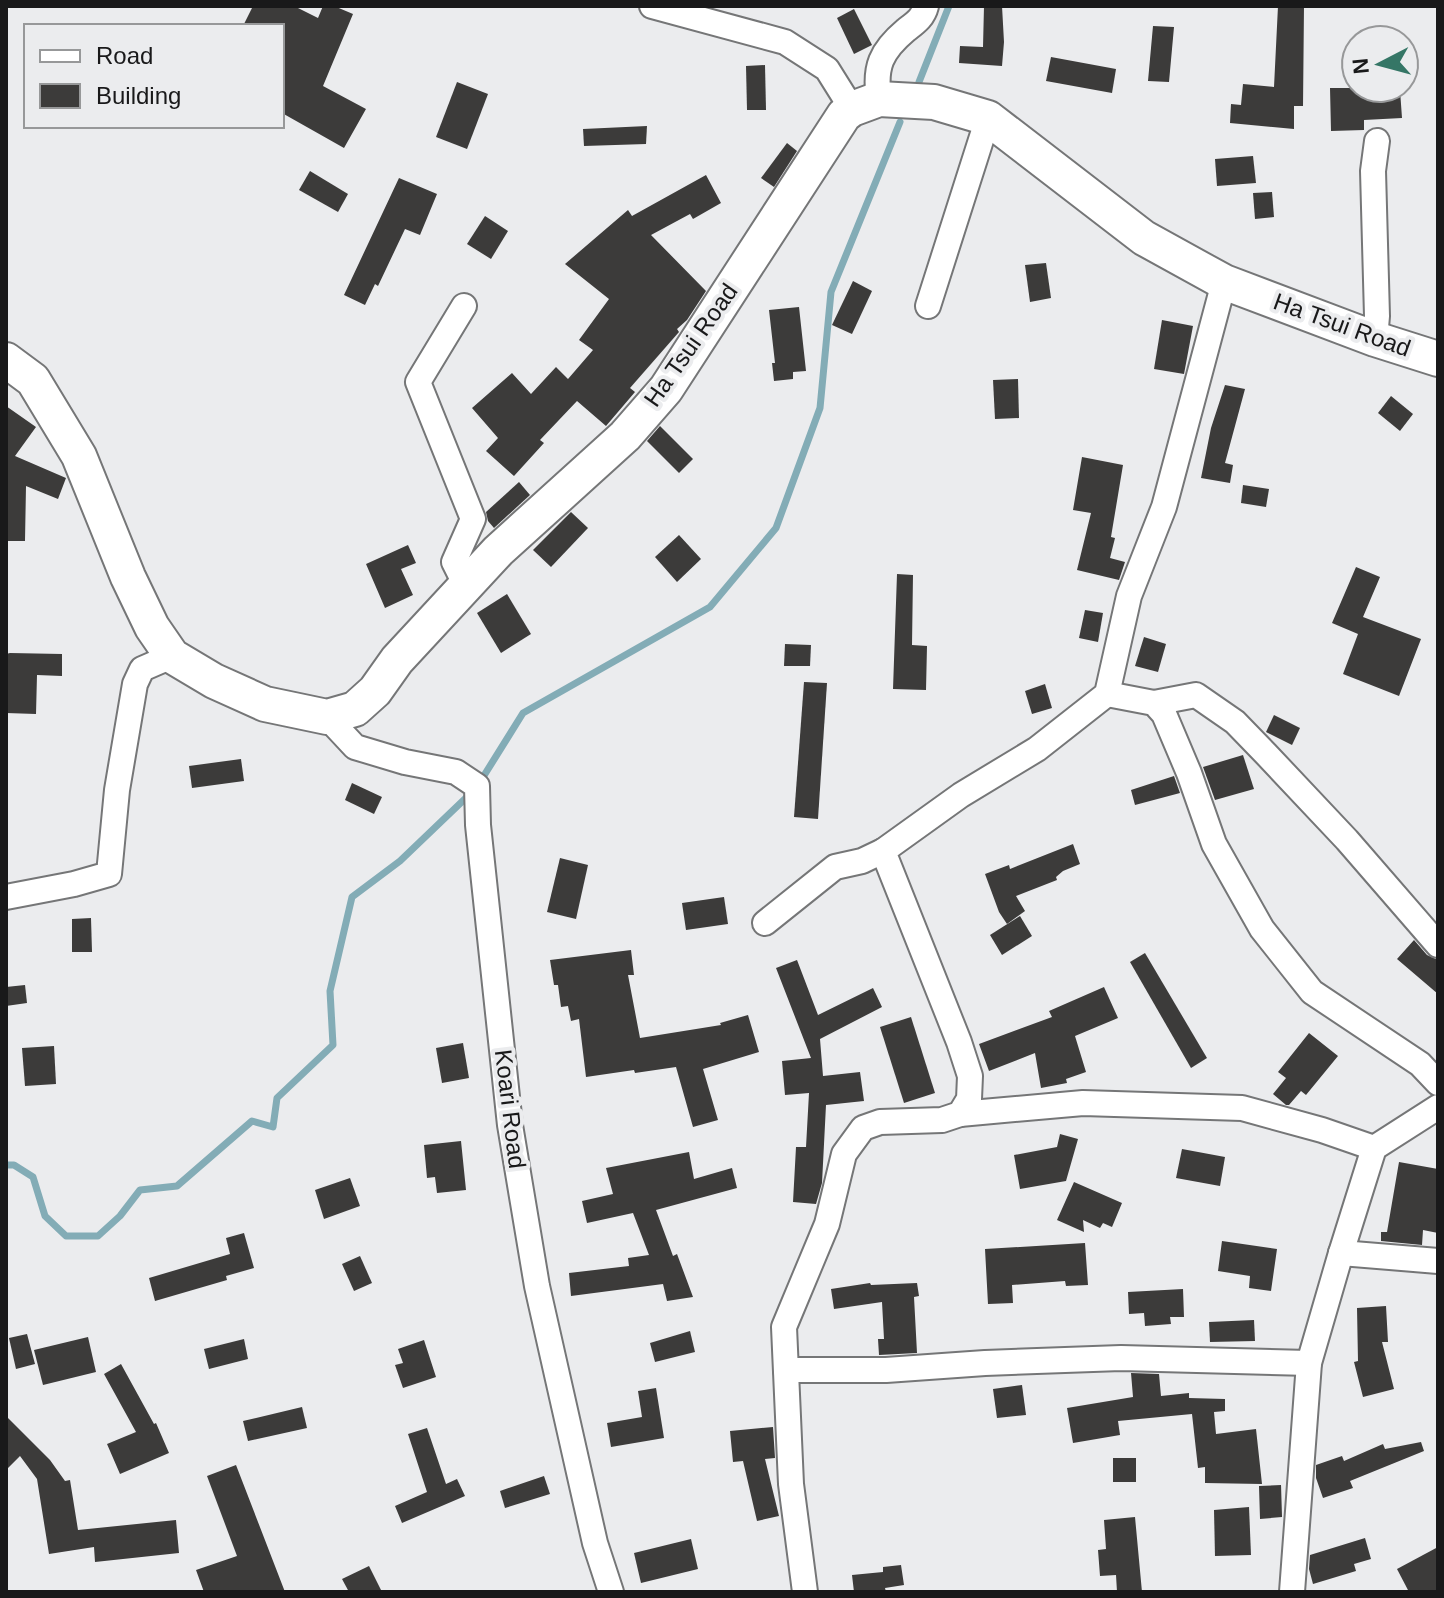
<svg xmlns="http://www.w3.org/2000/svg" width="1444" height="1598" font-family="Helvetica,sans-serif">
<rect width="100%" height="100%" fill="#ebecee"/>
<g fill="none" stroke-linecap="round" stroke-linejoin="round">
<g stroke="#83acb6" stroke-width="7">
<polyline points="919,82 949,6"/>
<polyline points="480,782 523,713 710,607 776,528 820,408 831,292 900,122"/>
<polyline points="6,1165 14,1165 33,1177 45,1216 66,1236 98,1236 120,1216 140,1190 177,1186 252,1121 273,1127 277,1098 333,1045 330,991 352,897 400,861 470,794"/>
</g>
</g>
<g fill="#3c3b3a">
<polygon points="253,6 294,6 318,18 323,6 334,6 353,14 323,86 366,109 344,148 282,113 282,26 243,26"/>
<polygon points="984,6 1002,6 1004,42 1002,66 959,63 960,46 983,47"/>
<polygon points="1278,6 1304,6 1303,106 1294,106 1294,129 1230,123 1231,104 1241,105 1243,84 1274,87"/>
<polygon points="854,9 872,45 854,54 837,18"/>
<polygon points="1153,26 1174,27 1169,82 1148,81"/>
<polygon points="1051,57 1116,69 1112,93 1046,81"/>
<polygon points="765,65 766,110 747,110 746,66"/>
<polygon points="457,82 488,94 467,149 436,137"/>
<polygon points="1330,88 1363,88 1363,91 1400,90 1402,118 1364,120 1364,130 1331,131"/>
<polygon points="647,126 646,144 584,146 583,129"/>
<polygon points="787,143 797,151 774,187 761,178"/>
<polygon points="1253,156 1256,183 1217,186 1215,159"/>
<polygon points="310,171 348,194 338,212 299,190"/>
<polygon points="706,175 721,203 693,219 690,214 651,235 706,291 687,320 677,329 679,332 630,388 635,392 606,426 577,401 540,440 544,443 514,476 486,451 498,438 472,408 512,373 531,394 556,367 568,379 593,350 579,340 609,299 565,264 628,210 632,216"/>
<polygon points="399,178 437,194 420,235 405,229 378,286 375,284 365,305 344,295"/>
<polygon points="1272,192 1274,217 1255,219 1253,193"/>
<polygon points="485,216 508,231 491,259 467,244"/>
<polygon points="1046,263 1051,298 1030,302 1025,265"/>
<polygon points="853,281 872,291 852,334 832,325"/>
<polygon points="799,307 806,371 793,372 793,379 774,381 772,363 775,363 769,310"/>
<polygon points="1162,320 1193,326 1184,374 1154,369"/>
<polygon points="1018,379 1019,418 995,419 993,380"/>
<polygon points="1225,385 1245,389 1225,463 1233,465 1230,483 1201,478 1211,428"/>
<polygon points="1391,396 1413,414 1400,431 1378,413"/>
<polygon points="6,406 36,427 15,456 66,478 58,499 26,486 25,541 6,541"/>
<polygon points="660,426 693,459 679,473 647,441"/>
<polygon points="1082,457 1123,465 1111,537 1115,538 1110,558 1125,562 1119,580 1077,570 1091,513 1073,510"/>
<polygon points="519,482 530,495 494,528 488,521 486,512"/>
<polygon points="1243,485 1269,489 1266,507 1241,503"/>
<polygon points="571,512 588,528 551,567 533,550"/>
<polygon points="679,535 701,559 677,582 655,557"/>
<polygon points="408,545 416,563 401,569 413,595 385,608 366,564"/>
<polygon points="1356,567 1380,577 1363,617 1421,639 1399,696 1343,674 1358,634 1332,623"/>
<polygon points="897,574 913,575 912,645 927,646 926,690 893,689"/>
<polygon points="507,594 531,634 501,653 477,613"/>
<polygon points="1085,610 1103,613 1098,642 1079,638"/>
<polygon points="1144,637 1166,644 1158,672 1135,666"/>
<polygon points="785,644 811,645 810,666 784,666"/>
<polygon points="10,653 62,654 62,676 37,675 36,714 6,713 6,654"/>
<polygon points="804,682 827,683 818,819 794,817"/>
<polygon points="1045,684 1052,708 1032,714 1025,691"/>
<polygon points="1274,715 1300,728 1292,745 1266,732"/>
<polygon points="1243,755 1254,789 1215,800 1203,767"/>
<polygon points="241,759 244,781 192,788 189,766"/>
<polygon points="1174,776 1180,793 1135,805 1131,790"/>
<polygon points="352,783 382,797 374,814 345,800"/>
<polygon points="1073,844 1080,864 1063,871 1056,877 1057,880 1016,896 1025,911 1007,924 999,912 985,874 1009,865 1010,869"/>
<polygon points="560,858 588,865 576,919 547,912"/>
<polygon points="724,897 728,924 686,930 682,903"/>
<polygon points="1020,916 1032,936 1002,955 990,935"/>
<polygon points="91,918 92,952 72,952 72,919"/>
<polygon points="1414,940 1427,955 1438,960 1438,994 1397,959"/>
<polygon points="631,950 634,975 628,975 640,1038 721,1025 720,1023 748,1015 759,1052 703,1069 718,1120 693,1127 676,1067 635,1073 634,1070 586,1077 579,1019 571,1021 568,1006 561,1007 558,985 554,985 550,960"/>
<polygon points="1145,953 1207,1058 1191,1068 1130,962"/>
<polygon points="797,960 818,1015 873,988 882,1007 820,1039 823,1076 860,1072 864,1101 826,1105 822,1183 816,1204 793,1202 796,1147 806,1147 809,1093 785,1095 782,1061 811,1058 776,968"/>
<polygon points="25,985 27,1003 6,1006 6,987"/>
<polygon points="1104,987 1118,1018 1075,1036 1086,1072 1066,1079 1067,1083 1041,1088 1035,1053 989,1071 979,1044 1052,1017 1049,1011"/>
<polygon points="911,1017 935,1093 904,1103 880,1027"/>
<polygon points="1309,1033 1338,1056 1306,1095 1301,1091 1289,1105 1286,1105 1273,1094 1286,1078 1278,1072"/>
<polygon points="463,1043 469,1078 442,1083 436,1048"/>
<polygon points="54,1046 56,1084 25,1086 22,1048"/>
<polygon points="1060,1134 1078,1139 1066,1181 1020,1189 1014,1155 1057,1147"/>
<polygon points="461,1141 466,1190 437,1193 435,1177 427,1178 424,1145"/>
<polygon points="1182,1149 1225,1157 1220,1186 1176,1178"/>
<polygon points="689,1152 694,1179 732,1168 737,1188 656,1210 673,1256 677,1254 693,1297 667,1301 663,1284 571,1296 569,1273 629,1266 628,1258 649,1255 633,1213 587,1223 582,1201 613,1194 606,1168"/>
<polygon points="1399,1162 1438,1169 1438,1233 1423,1230 1422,1245 1381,1241 1381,1232 1387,1232"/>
<polygon points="350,1178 360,1206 324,1219 315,1190"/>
<polygon points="1074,1182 1122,1203 1112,1227 1103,1223 1100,1228 1083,1220 1084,1232 1057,1220"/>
<polygon points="244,1233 254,1268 226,1276 227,1280 155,1301 149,1278 230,1254 226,1238"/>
<polygon points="1222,1241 1277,1249 1271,1291 1249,1288 1250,1276 1218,1271"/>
<polygon points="1085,1243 1088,1285 1066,1286 1065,1281 1012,1285 1013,1303 988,1304 985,1249"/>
<polygon points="360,1256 372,1283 354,1291 342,1264"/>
<polygon points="870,1283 871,1285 917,1283 919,1296 914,1297 917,1353 879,1355 878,1339 884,1339 882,1302 834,1309 831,1289"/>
<polygon points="1183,1289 1184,1317 1170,1317 1171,1324 1145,1326 1144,1313 1129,1314 1128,1292"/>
<polygon points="1386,1306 1388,1342 1382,1342 1394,1389 1363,1397 1354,1362 1358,1361 1357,1308"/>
<polygon points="1254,1320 1255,1341 1210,1342 1209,1322"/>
<polygon points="690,1331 695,1352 655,1362 650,1343"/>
<polygon points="27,1334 35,1364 16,1369 9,1338"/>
<polygon points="88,1337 96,1372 43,1385 34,1350"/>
<polygon points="244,1339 248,1359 209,1369 204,1349"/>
<polygon points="424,1340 436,1377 403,1388 395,1365 403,1363 398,1349"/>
<polygon points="121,1364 154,1424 156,1423 169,1453 120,1474 107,1444 136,1432 104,1374"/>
<polygon points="1131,1373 1159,1374 1161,1396 1189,1393 1189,1398 1225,1399 1225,1411 1214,1412 1216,1434 1256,1429 1262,1484 1205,1483 1205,1467 1198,1468 1192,1414 1118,1421 1120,1435 1073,1443 1067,1408 1133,1397"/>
<polygon points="1022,1385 1026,1415 997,1418 993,1389"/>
<polygon points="656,1388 664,1438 611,1447 607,1423 642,1417 638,1391"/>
<polygon points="302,1407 307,1428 248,1441 243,1421"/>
<polygon points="6,1416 50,1460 65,1481 70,1480 78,1530 176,1520 179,1553 95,1562 94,1547 49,1554 37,1479 20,1456 6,1470"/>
<polygon points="773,1427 775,1458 765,1459 779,1516 757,1521 743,1461 733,1462 730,1431"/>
<polygon points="427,1428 446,1484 457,1479 465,1496 402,1523 395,1506 427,1492 408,1434"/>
<polygon points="1421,1442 1424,1451 1350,1481 1353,1488 1323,1498 1316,1478 1316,1465 1342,1456 1344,1461 1383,1444 1385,1449"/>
<rect x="1113" y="1458" width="23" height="24"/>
<polygon points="236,1465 285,1592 204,1592 196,1570 237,1556 207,1476"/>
<polygon points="544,1476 550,1494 505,1508 500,1491"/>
<polygon points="1281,1485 1282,1517 1260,1519 1259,1486"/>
<polygon points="1249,1507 1251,1555 1215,1556 1214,1510"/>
<polygon points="1135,1517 1142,1592 1117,1592 1116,1575 1100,1576 1098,1550 1106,1549 1104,1520"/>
<polygon points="1365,1538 1371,1559 1354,1564 1356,1571 1313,1584 1309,1569 1310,1555"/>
<polygon points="691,1539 698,1569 641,1583 634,1553"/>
<polygon points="1438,1547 1438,1592 1409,1592 1397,1569"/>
<polygon points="901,1565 904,1585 885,1588 886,1592 854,1592 852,1575 883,1572 883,1567"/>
<polygon points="369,1566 382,1592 349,1592 342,1579"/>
</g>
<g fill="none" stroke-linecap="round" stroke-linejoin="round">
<g stroke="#757677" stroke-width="28">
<g id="street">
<polyline points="652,6 785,42 827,69 852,109"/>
<path d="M879,99C874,67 881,51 906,30C915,23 923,18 926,6"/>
<polyline points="464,306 418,382 473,519 454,562 466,586"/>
<polyline points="928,306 988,118"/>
<polyline points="1375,339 1377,316 1373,171 1377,141"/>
<polyline points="1107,694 1154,703 1164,714 1189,773 1214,844 1262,929 1312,992 1420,1064 1438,1083"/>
<polyline points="1154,703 1196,695 1235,722 1266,754 1347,840 1438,945"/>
<polyline points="327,717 355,747 405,762 456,772 477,786 478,825 510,1125 537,1286 595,1543 611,1592"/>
<polyline points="6,897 74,884 109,874 117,790 135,684 142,669 172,656"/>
<polyline points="765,923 835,867 862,861 883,851"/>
<polyline points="960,1114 1083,1103 1242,1108 1322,1130 1374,1148"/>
<polyline points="1341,1253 1438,1261"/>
<polyline points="786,1370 886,1370 985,1363 1121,1358 1309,1363"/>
<polyline points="805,1592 791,1484 784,1327 827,1224 844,1154 863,1128 880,1122 942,1120 960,1114 969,1099 970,1076 959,1042 883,851 961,795 1037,749 1107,694 1129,596 1164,507 1224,282"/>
<polyline points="1292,1592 1309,1363 1341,1253 1374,1148 1438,1107"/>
</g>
</g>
<g stroke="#757677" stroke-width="38">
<polyline id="secondary" points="6,360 33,380 79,456 128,577 152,627 172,656 214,681 265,704 327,717 355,709 375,691 397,660 498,551 625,436 666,389 844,115 852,109 879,99 934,102 988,118 1144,238 1224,282 1375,339 1438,359"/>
</g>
<use href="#street" stroke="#fff" stroke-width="24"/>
<use href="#secondary" stroke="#fff" stroke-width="34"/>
</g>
<g text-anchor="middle" stroke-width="8" stroke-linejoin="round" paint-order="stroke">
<g font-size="24" fill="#19191a" stroke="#ebecee">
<text transform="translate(1342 325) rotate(20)" y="8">Ha Tsui Road</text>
<text transform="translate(691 345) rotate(-55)" y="8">Ha Tsui Road</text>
<text transform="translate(510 1109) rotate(83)" y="8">Koari Road</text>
</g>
</g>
<rect width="1444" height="1598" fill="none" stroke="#19191a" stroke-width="16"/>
<rect x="24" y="24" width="260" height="104" fill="#ebecee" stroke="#979899" stroke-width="2"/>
<rect x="40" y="50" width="40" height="12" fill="#ffffff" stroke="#979899" stroke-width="2"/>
<text x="96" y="64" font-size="24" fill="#19191a">Road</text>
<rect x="40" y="84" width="40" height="24" fill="#3c3b3a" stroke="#979899" stroke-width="2"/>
<text x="96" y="104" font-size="24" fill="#19191a">Building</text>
<g transform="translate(1380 64) rotate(264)"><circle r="38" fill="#ebecee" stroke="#979899" stroke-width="2"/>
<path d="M0-6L14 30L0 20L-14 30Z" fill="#357666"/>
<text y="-12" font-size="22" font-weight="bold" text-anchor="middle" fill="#19191a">N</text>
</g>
</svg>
